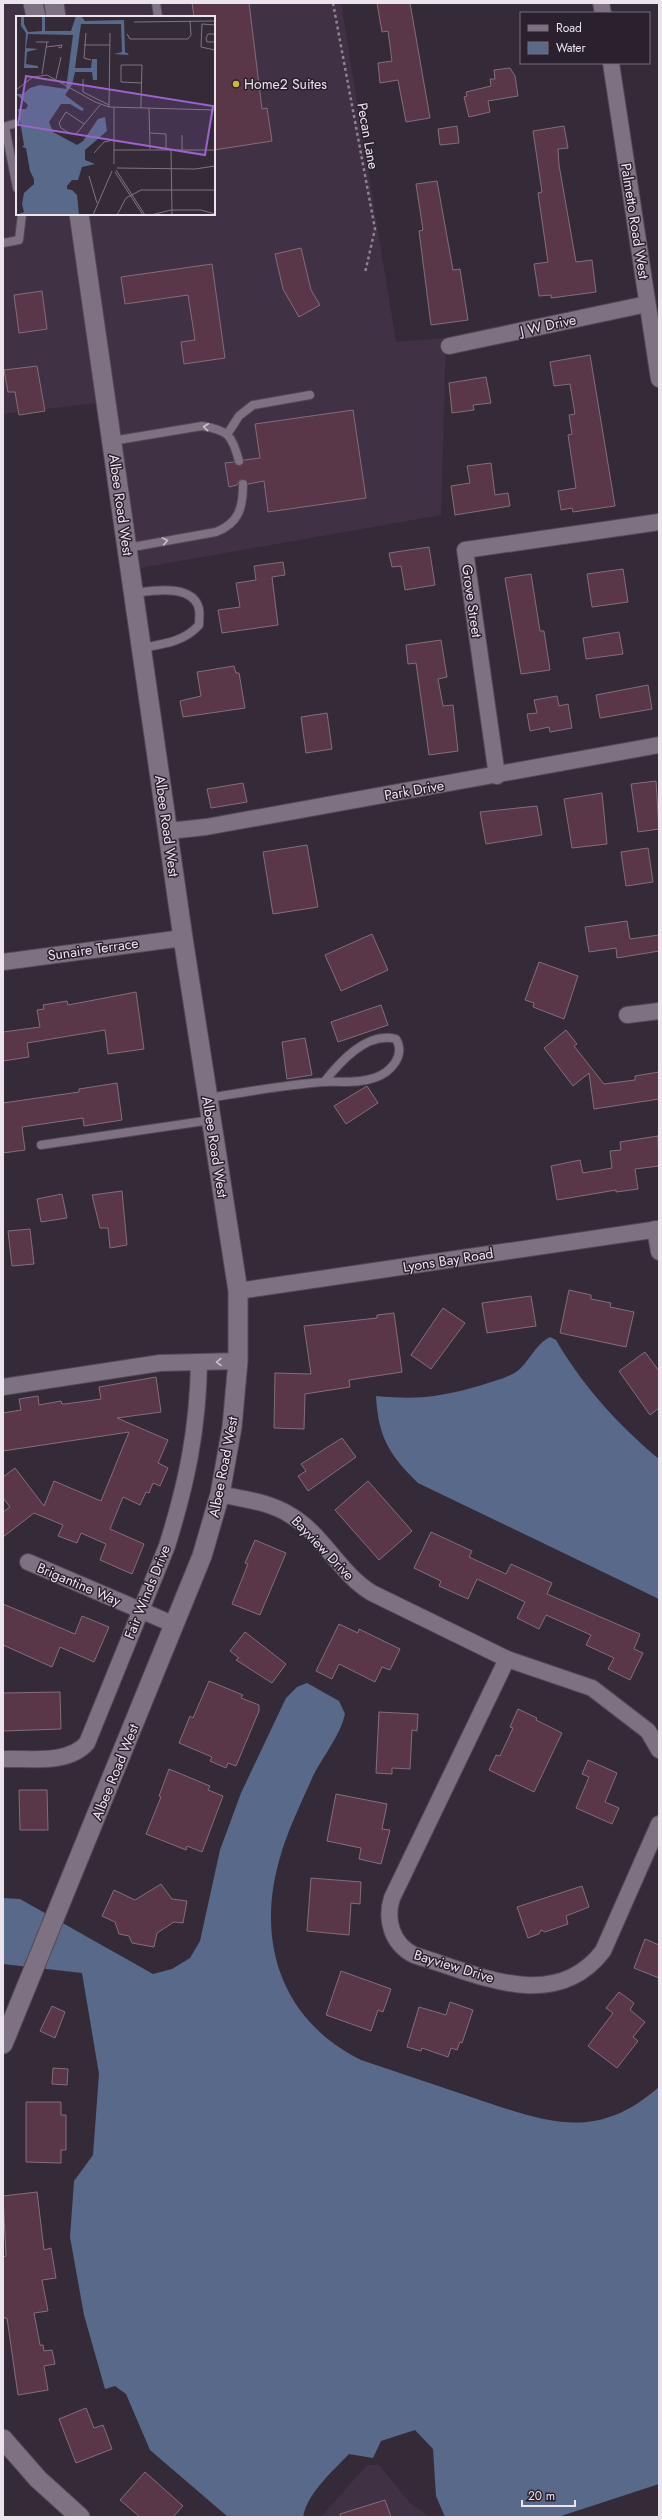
<svg xmlns="http://www.w3.org/2000/svg" width="662" height="2520" font-family="Jost,sans-serif">
<rect width="100%" height="100%" fill="#352b38"/>
<g fill="#413145">
<polygon points="3,3 23,3 25,17 17,17 17,214 68,214 96,403 3,414"/>
<polygon points="64,3 341,3 396,342 446,338 441,515 140,568 89,214 214,214 214,17 66,17"/>
<polygon points="367,2465 379,2465 410,2503 429,2517 321,2517"/>
</g>
<g fill="#586989">
<path d="M550,1337L556,1340C582,1385 619,1426 659,1459V1599L418,1483C389,1455 378,1436 376,1396C418,1400 441,1397 482,1385C493,1381 505,1379 516,1372C529,1363 535,1344 550,1337Z"/>
<path d="M307,1683L339,1701L345,1714C340,1736 323,1756 313,1776C301,1804 287,1831 279,1861C256,1943 282,2021 361,2060C399,2073 436,2085 474,2098C546,2122 595,2143 659,2087V2484L558,2517H445L436,2496L433,2449L415,2430L381,2441L373,2458L349,2454C333,2471 307,2493 303,2517H228L150,2450L126,2394L115,2386L105,2389L84,2315L70,2237L74,2181L93,2155L99,2074L82,1973L3,1964V1898L20,1899L153,1974L172,1969L190,1958L200,1941L220,1850L241,1793L286,1698L297,1687Z"/>
</g>
<g fill="#593749" stroke="#826e78">
<polygon points="192,3 249,3 262,109 267,108 272,141 214,150 214,17 194,17"/>
<polygon points="377,3 410,3 430,118 406,122 398,80 380,83 378,63 392,61 388,31 382,32"/>
<polygon points="510,68 515,76 518,96 488,101 490,112 469,117 464,97 467,96 466,92 491,86 490,79 495,79 494,70"/>
<polygon points="457,126 459,143 440,145 438,129"/>
<polygon points="564,126 568,148 558,149 559,165 576,262 592,260 596,292 551,298 551,295 539,296 534,264 548,262 538,193 542,192 533,131"/>
<polygon points="437,181 453,270 460,269 468,320 431,325 419,231 423,230 416,184"/>
<polygon points="301,248 311,290 320,305 299,317 283,289 275,254"/>
<polygon points="212,264 225,358 184,364 181,342 195,340 188,295 125,304 121,277"/>
<polygon points="42,291 47,329 19,333 14,295"/>
<polygon points="590,355 615,506 573,512 572,508 561,510 558,491 576,488 568,435 572,434 569,415 575,414 570,384 554,386 550,362"/>
<polygon points="37,366 45,411 19,415 15,392 8,392 4,370"/>
<polygon points="486,377 491,403 473,405 474,410 452,413 449,383"/>
<polygon points="353,410 366,498 268,512 264,481 248,484 243,479 239,481 237,485 229,487 225,463 234,462 240,466 244,460 260,458 255,424"/>
<polygon points="491,463 495,495 508,493 510,506 455,515 451,486 470,483 467,466"/>
<polygon points="429,547 435,585 405,590 401,566 392,567 389,553"/>
<polygon points="283,562 285,575 272,577 278,625 222,633 218,610 240,607 236,583 256,580 254,566"/>
<polygon points="623,569 628,602 592,607 587,574"/>
<polygon points="531,574 540,631 544,631 550,670 521,674 505,578"/>
<polygon points="619,632 623,654 586,659 583,638"/>
<polygon points="441,640 447,677 438,679 443,706 453,705 458,751 429,755 416,663 408,664 406,645"/>
<polygon points="234,666 236,673 239,673 245,708 183,717 180,701 201,696 197,672"/>
<polygon points="648,685 652,709 600,718 596,695"/>
<polygon points="557,696 559,706 568,704 572,728 550,732 549,727 530,731 527,714 537,713 534,700"/>
<polygon points="327,713 332,749 306,753 301,717"/>
<polygon points="656,781 659,829 638,832 631,784"/>
<polygon points="243,783 247,802 211,808 207,789"/>
<polygon points="602,793 607,844 572,848 564,799"/>
<polygon points="537,806 542,835 486,844 480,812"/>
<polygon points="307,845 318,907 273,914 263,852"/>
<polygon points="648,848 653,882 626,886 621,852"/>
<polygon points="627,921 630,939 659,935 659,951 617,958 616,948 589,952 585,927"/>
<polygon points="372,934 388,970 341,991 325,955"/>
<polygon points="539,962 578,976 564,1019 533,1007 534,1003 525,1000"/>
<polygon points="136,992 144,1049 108,1054 105,1030 27,1043 29,1057 3,1061 3,1032 40,1027 37,1010 44,1009 43,1005 67,1001 68,1005"/>
<polygon points="381,1005 388,1025 338,1042 331,1022"/>
<polygon points="566,1030 577,1044 574,1046 604,1084 635,1080 635,1076 659,1072 659,1099 594,1109 589,1073 573,1086 544,1048"/>
<polygon points="305,1038 312,1075 287,1079 282,1042"/>
<polygon points="117,1083 122,1120 84,1126 83,1118 22,1127 25,1150 3,1153 3,1103 79,1092 79,1089"/>
<polygon points="367,1086 378,1103 346,1124 334,1106"/>
<polygon points="658,1136 659,1166 635,1169 638,1189 616,1192 616,1190 557,1200 551,1166 580,1160 583,1173 612,1168 610,1151 621,1150 620,1142"/>
<polygon points="122,1191 127,1245 110,1248 108,1228 100,1228 92,1195"/>
<polygon points="62,1194 67,1218 41,1222 37,1199"/>
<polygon points="30,1229 34,1264 12,1266 8,1231"/>
<polygon points="569,1290 591,1295 591,1299 611,1303 610,1307 634,1312 626,1347 560,1333"/>
<polygon points="531,1296 536,1326 487,1333 482,1303"/>
<polygon points="443,1308 465,1323 431,1369 411,1355"/>
<polygon points="394,1313 402,1372 349,1380 350,1387 305,1394 304,1429 274,1428 275,1373 311,1374 304,1326 377,1318 377,1315"/>
<polygon points="645,1352 659,1371 659,1408 650,1415 619,1371"/>
<polygon points="156,1377 161,1412 117,1418 168,1440 158,1463 168,1468 160,1486 153,1483 149,1493 146,1492 140,1505 123,1497 110,1529 144,1544 132,1574 100,1560 106,1544 81,1533 77,1543 58,1536 63,1525 34,1513 3,1537 3,1512 10,1507 3,1498 3,1477 15,1468 44,1506 54,1481 101,1501 129,1432 3,1451 3,1413 21,1410 19,1399 38,1396 39,1405 61,1401 62,1404 65,1404 101,1399 99,1387"/>
<polygon points="342,1438 356,1457 308,1491 298,1476 306,1471 301,1464"/>
<polygon points="368,1481 412,1531 379,1560 335,1510"/>
<polygon points="431,1532 472,1551 469,1557 506,1574 511,1564 552,1583 547,1594 640,1634 634,1649 643,1653 630,1680 608,1669 614,1658 586,1645 591,1635 546,1615 539,1629 517,1618 525,1602 477,1579 468,1599 439,1586 441,1581 414,1568"/>
<polygon points="255,1540 286,1553 260,1615 232,1604 248,1564 245,1563"/>
<polygon points="3,1604 75,1634 82,1616 109,1627 94,1662 60,1647 52,1667 3,1645"/>
<polygon points="339,1624 358,1633 359,1629 400,1649 390,1670 382,1667 375,1682 339,1664 332,1679 316,1671"/>
<polygon points="245,1632 286,1664 272,1683 236,1660 239,1658 230,1651"/>
<polygon points="209,1681 243,1695 241,1698 259,1705 259,1711 236,1766 228,1763 226,1768 210,1761 212,1757 179,1743 190,1716 193,1718"/>
<polygon points="60,1692 61,1729 3,1731 3,1693"/>
<polygon points="518,1709 537,1718 536,1720 562,1733 534,1792 489,1770 496,1755 500,1756 513,1728 510,1727"/>
<polygon points="379,1712 418,1714 417,1731 412,1730 410,1769 392,1768 392,1774 376,1773"/>
<polygon points="588,1760 617,1773 605,1802 619,1808 612,1824 576,1808 589,1777 582,1774"/>
<polygon points="169,1769 210,1786 208,1790 223,1796 202,1852 187,1846 186,1850 146,1834 161,1797 159,1796"/>
<polygon points="19,1790 47,1790 48,1830 20,1830"/>
<polygon points="336,1794 387,1804 382,1829 390,1830 381,1864 359,1859 361,1848 327,1841"/>
<polygon points="311,1878 361,1882 360,1904 351,1903 349,1935 307,1931"/>
<polygon points="161,1884 172,1899 187,1901 183,1923 174,1922 157,1933 154,1947 132,1943 129,1936 119,1934 115,1922 102,1916 114,1890 135,1900"/>
<polygon points="582,1886 589,1907 566,1916 568,1924 545,1932 541,1930 539,1934 528,1938 517,1907"/>
<polygon points="645,1939 659,1945 659,1978 634,1968"/>
<polygon points="341,1971 391,1989 383,2012 378,2010 371,2031 326,2015"/>
<polygon points="619,1992 634,2003 630,2010 645,2022 633,2037 638,2041 617,2068 588,2046 613,2013 606,2008"/>
<polygon points="450,2002 473,2010 462,2043 460,2042 457,2050 451,2048 448,2057 422,2048 421,2051 407,2047 419,2007 446,2015"/>
<polygon points="52,2006 65,2012 55,2038 40,2031"/>
<polygon points="53,2068 68,2069 67,2085 52,2084"/>
<polygon points="26,2102 61,2102 61,2115 66,2115 66,2150 61,2150 61,2163 26,2162"/>
<polygon points="37,2192 44,2250 51,2248 56,2278 42,2280 48,2311 34,2313 40,2345 43,2345 44,2351 52,2350 55,2364 44,2366 48,2390 18,2395 7,2318 3,2318 3,2257 6,2256 3,2196"/>
<polygon points="86,2408 94,2428 103,2425 112,2449 76,2463 59,2419"/>
<polygon points="145,2472 183,2506 173,2517 140,2517 120,2500"/>
<polygon points="385,2500 391,2517 341,2517 340,2514"/>
</g>
<g fill="none" stroke-linecap="round" stroke-linejoin="round">
<g stroke="#534955" stroke-width="10">
<g id="service">
<polyline points="156,3 158,17"/>
<polyline points="3,127 17,123"/>
<polyline points="5,127 17,188"/>
<polyline points="3,243 19,240 22,214"/>
<polyline points="228,433 239,416 253,405 310,395"/>
<path d="M112,441L202,426C228,430 232,435 239,461"/>
<path d="M127,548L216,532C239,523 243,508 243,484"/>
<path d="M134,593C151,591 193,583 199,609C200,614 199,620 199,625C184,642 163,644 141,648"/>
<path d="M208,1098C246,1092 284,1085 323,1082C340,1081 357,1084 374,1078C390,1073 406,1056 396,1039C367,1031 340,1062 324,1082"/>
<polyline points="41,1145 211,1120"/>
</g>
</g>
<g stroke="#534955" stroke-width="18">
<g id="minor">
<polyline points="601,3 603,13"/>
<polyline points="611,63 659,379"/>
<polyline points="449,346 647,304"/>
<polyline points="497,776 465,550 659,522"/>
<polyline points="168,831 206,827 659,745"/>
<polyline points="3,962 183,938"/>
<polyline points="627,1015 659,1011"/>
<polyline points="655,1229 659,1252"/>
<polyline points="238,1291 659,1229"/>
<polyline points="3,1387 160,1363 238,1361"/>
<path d="M220,1494C243,1499 270,1502 290,1515C323,1534 339,1573 372,1593L507,1659L592,1688L648,1731L659,1750"/>
<polyline points="28,1562 175,1625"/>
<path d="M507,1659L392,1898C385,1920 392,1944 414,1955C475,1973 554,2015 603,1951L659,1824"/>
<path d="M3,1759C29,1758 68,1765 87,1743L167,1546C187,1482 198,1429 199,1362"/>
</g>
</g>
<g stroke="#534955" stroke-width="21">
<g id="tertiary">
<polyline points="33,3 36,17"/>
<polyline points="54,3 56,17"/>
<polyline points="3,2044 202,1556 220,1494 232,1427 238,1361 238,1291 183,938 79,214"/>
<polyline points="3,2439 38,2479 80,2517"/>
</g>
</g>
<polyline stroke="#8d848f" stroke-width="2.5" stroke-dasharray="3 3" stroke-linecap="butt" points="333,3 375,229 365,273"/>
<use href="#service" stroke="#7e7181" stroke-width="8"/>
<use href="#minor" stroke="#7e7181" stroke-width="16"/>
<use href="#tertiary" stroke="#7e7181" stroke-width="19"/>
</g>
<defs><path id="oneway-chevron" d="M-2-3.5L2.5 0L-2 3.5" fill="none" stroke-width="1.6" stroke-linecap="round" stroke-linejoin="round"/></defs>
<g stroke="#cac2cd">
<use href="#oneway-chevron" transform="translate(206 427) rotate(-174)"/>
<use href="#oneway-chevron" transform="translate(165 541) rotate(-10)"/>
<use href="#oneway-chevron" transform="translate(219 1362) rotate(179)"/>
</g>
<circle fill="#cdb938" stroke="#2b212e" stroke-width="1.5" cx="236" cy="84" r="4"/>
<g text-anchor="middle" stroke-width="3" stroke-linejoin="round" paint-order="stroke">
<g font-size="14" fill="#ebe4ed" stroke="#2b212e" text-anchor="start">
<text x="244" y="89">Home2 Suites</text>
</g>
<g font-size="14" fill="#ebe4ed" stroke="#2b212e">
<text transform="translate(368 136) rotate(80)" y="5">Pecan Lane</text>
<text transform="translate(635 221) rotate(81)" y="5">Palmetto Road West</text>
<text transform="translate(548 325) rotate(-12)" y="5">J W Drive</text>
<text transform="translate(121 505) rotate(82)" y="5">Albee Road West</text>
<text transform="translate(472 601) rotate(82)" y="5">Grove Street</text>
<text transform="translate(414 790) rotate(-10)" y="5">Park Drive</text>
<text transform="translate(167 826) rotate(82)" y="5">Albee Road West</text>
<text transform="translate(93 949) rotate(-8)" y="5">Sunaire Terrace</text>
<text transform="translate(215 1147) rotate(81)" y="5">Albee Road West</text>
<text transform="translate(448 1260) rotate(-9)" y="5">Lyons Bay Road</text>
<text transform="translate(223 1467) rotate(-79)" y="5">Albee Road West</text>
<text transform="translate(323 1548) rotate(46)" y="5">Bayview Drive</text>
<text transform="translate(79 1584) rotate(23)" y="5">Brigantine Way</text>
<text transform="translate(147 1592) rotate(-68)" y="5">Fair Winds Drive</text>
<text transform="translate(115 1772) rotate(-68)" y="5">Albee Road West</text>
<text transform="translate(454 1966) rotate(17)" y="5">Bayview Drive</text>
</g>
</g>
<g transform="translate(16 16)">
<rect width="199" height="199" fill="#352b38"/>
<path d="M5,0H8V8L12,16L26,15V0H29V15H55L60,0H65L69,5L108,4L109,36L113,38L111,39L98,38L106,36L105,8H65L59,52H75L76,43H81V64H77L76,56H59L56,69L49,79L68,93L66,95L54,88H45L33,106L37,116L61,129L67,125L82,103L89,101L91,115L69,134V144L79,148L66,151L62,164H56L51,170V173L56,174L61,179L63,199H0L8,196L6,188L8,177L18,168V163L14,155L10,132L6,131L8,129L2,93H10L12,89L0,78H7L14,72L24,69L50,73L57,19L12,18L10,32L22,33L11,36L10,48L22,50V52H8L10,17L5,10Z" fill="#586989"/>
<path fill="none" stroke="#7e7580" stroke-width="1" d="M118,6L199,5M199,9L186,8L185,31L199,34M70,17L68,42L75,44M111,18L114,23H172L175,19L174,5M199,18H192L190,22L191,26H199M20,26H33M68,29H94M30,31L46,29L45,32L42,31M26,58L31,26M40,63L45,41M67,63V76L93,89M0,74L17,61L31,59L79,86L93,91L199,94M93,91L94,17M125,92V87L126,49H105V66L126,67M133,92L134,133M68,108L50,96L43,107L45,112L53,117L60,118L84,89M134,117L150,118V134M166,119V134M98,134H199M155,134L156,199M78,137L88,126L98,124M98,148V92M101,152L179,153L199,150M100,154L129,199M99,156L127,199M73,160L81,187M77,199L96,155M101,199L110,182L125,174H199M135,199L155,194H185L199,198"/>
<path fill="#9d63cd" fill-opacity="0.15" stroke="#9d63cd" stroke-width="2" d="M10,60L197,90L189,139L2,109Z"/>
<rect width="199" height="199" fill="none" stroke="#ebe4ed" stroke-width="2"/>
</g>
<rect width="662" height="2520" fill="none" stroke="#ebe4ed" stroke-width="8"/>
<rect x="520" y="12" width="130" height="52" fill="#2b212e" stroke="#786f7a"/>
<rect x="528" y="25" width="20" height="6" fill="#7e7181" stroke="#786f7a"/>
<text x="556" y="32" font-size="12" fill="#ebe4ed">Road</text>
<rect x="528" y="42" width="20" height="12" fill="#586989" stroke="#786f7a"/>
<text x="556" y="52" font-size="12" fill="#ebe4ed">Water</text>
<path d="M522 2500v6h53v-6" fill="none" stroke="#ebe4ed" stroke-width="2"/>
<text x="528" y="2500" font-size="12" fill="#ebe4ed" stroke="#2b212e" stroke-width="3" paint-order="stroke">20 m</text>
</svg>
